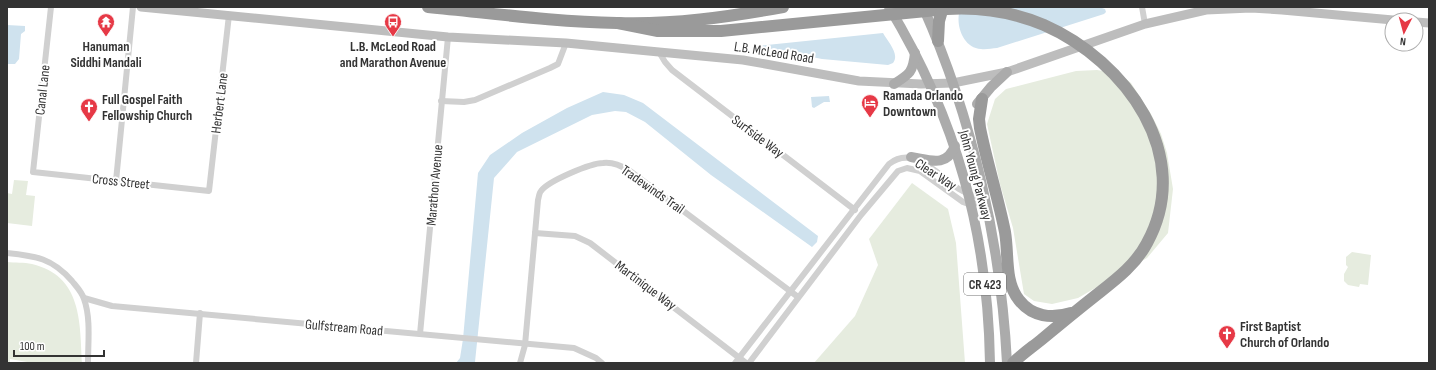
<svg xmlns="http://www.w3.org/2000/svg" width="1436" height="370" font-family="'Sofia Sans Condensed',sans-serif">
<rect width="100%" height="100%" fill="#fff"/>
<g fill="#e6ecdf">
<polygon points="1097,70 1120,74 1131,83 1151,114 1161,134 1167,153 1173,189 1168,233 1147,258 1078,298 1052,304 1034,301 1024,294 1013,228 1000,184 987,124 995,99 1006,89 1076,71"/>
<polygon points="14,180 28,181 26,195 35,196 32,226 7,223 7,193 12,194"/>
<polygon points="912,183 948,209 956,243 965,363 814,363 855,316 878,265 869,239"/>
<polygon points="1352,252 1371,255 1368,285 1360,284 1359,287 1348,285 1344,281 1344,274 1348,267 1346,265 1346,257"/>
<path d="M7,262C15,263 24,262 32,264C82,276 80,322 82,363H33L10,359V363H7Z"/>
</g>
<g fill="#cfe2ee">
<path d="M961,7H1099L1105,9L1106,12L1104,14L997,48C992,48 986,50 981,49C962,48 954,22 961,7Z"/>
<polygon points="7,25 25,26 25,31 21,34 19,59 15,64 8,64"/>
<path d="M883,33C888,42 900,54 893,63L888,65L822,59L757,46Z"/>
<polygon points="603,92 624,95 643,103 818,236 817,242 812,247 711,175 645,122 626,112 615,111 592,115 517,152 494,178 475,362 456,363 460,358 463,339 478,173 490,155 522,133 567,108"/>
<polygon points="829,96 830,102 824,102 814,108 812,107 811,97"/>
</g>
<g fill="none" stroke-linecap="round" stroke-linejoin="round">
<g stroke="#d0d0d0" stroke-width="6">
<polyline points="51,7 33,172 209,191 229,15"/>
<polyline points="1142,7 1145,24"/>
<polyline points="659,52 665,62 672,70 855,210"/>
<polyline points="441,101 464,102 475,100 550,68 558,64 566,43"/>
<polyline points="116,181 133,7"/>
<polyline points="535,233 575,236 590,243 746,363"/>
<path d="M7,253C36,256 52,258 72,281C76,286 82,292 84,299C91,318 88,343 88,363"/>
<polyline points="84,298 112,306 574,348 596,358 602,363"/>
<polyline points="420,334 448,37"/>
<polyline points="196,363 200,313"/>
<path d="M520,363L525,345L538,200C539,197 539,193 541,191C548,181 591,163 603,163C614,162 621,166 630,171L798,297"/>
<path d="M735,363L889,164C914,144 939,176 959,189C967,194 977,197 986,200"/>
<polyline points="749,363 861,215 898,171 907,168 920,171 963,202 971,205 986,200"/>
</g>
<g stroke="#bdbdbd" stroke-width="9">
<polyline points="141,7 448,37 566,43 659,52 743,60 859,81 921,84 953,83 1007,72 1145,24 1206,10 1251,8 1282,10 1393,20"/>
<polyline points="1416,22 1429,23"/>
</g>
<g stroke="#ababab" stroke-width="10">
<path d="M889,7C956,118 988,233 990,363"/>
<path d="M923,7C972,117 1001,243 1007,363"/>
<path d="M894,84C910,74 913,72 915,53"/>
<polyline points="977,104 991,87 1007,72"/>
<path d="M911,157C930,160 946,168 955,146"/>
</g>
<g stroke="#9a9a9a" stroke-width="12">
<path d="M428,7C491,13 554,22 617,23C672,25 728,17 783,7"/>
<path d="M618,23L658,31H721L947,9C980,7 1013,12 1044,25C1126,61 1195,156 1147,243C1135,266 1114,281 1095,296C1076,311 1059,325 1041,340C1031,348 1021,355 1013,363"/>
<polyline points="938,41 939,21 943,7"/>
<path d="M982,99L979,119L980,128C987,163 998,197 1005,232C1009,255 1004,281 1019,300C1032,317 1052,319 1071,313"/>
</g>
</g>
<defs>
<g id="temple-pin" transform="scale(0.9)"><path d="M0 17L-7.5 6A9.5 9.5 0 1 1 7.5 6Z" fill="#e63946" stroke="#fff"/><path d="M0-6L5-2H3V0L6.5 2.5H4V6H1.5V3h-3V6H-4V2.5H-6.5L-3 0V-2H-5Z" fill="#fff"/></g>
<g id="bus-pin" transform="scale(0.9)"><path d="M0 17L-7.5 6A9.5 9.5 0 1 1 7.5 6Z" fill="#e63946" stroke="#fff"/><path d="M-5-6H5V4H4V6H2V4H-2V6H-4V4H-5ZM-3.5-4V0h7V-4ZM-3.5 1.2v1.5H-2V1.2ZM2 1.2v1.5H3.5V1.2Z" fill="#fff"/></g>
<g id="hotel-pin" transform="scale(0.9)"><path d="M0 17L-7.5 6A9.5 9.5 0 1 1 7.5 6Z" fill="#e63946" stroke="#fff"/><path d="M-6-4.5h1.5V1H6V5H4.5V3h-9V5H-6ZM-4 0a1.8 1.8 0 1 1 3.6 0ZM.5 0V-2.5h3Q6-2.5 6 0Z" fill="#fff"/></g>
<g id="church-pin" transform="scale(0.9)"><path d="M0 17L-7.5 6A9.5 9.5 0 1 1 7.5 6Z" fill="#e63946" stroke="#fff"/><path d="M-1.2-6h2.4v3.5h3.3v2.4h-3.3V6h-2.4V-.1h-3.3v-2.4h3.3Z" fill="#fff"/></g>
</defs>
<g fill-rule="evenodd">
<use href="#temple-pin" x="106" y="22"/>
<use href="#bus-pin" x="393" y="22"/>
<use href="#hotel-pin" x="870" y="103"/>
<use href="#church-pin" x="89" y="107"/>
<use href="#church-pin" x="1227" y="334"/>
</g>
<g text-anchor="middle" stroke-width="4" stroke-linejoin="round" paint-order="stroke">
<rect fill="#fff" stroke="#707070" stroke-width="1" x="964" y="273" width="42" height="22" rx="3"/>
<g font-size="13" font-weight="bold" fill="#333">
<text x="985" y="289">CR 423</text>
</g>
<g font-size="14" font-weight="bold" fill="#333" stroke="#fff" text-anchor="start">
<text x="106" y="51" text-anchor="middle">Hanuman<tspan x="106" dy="16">Siddhi Mandali</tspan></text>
<text x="393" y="51" text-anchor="middle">L.B. McLeod Road<tspan x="393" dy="16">and Marathon Avenue</tspan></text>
<text x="883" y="100">Ramada Orlando<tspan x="883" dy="16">Downtown</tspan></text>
<text x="102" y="104">Full Gospel Faith<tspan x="102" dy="16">Fellowship Church</tspan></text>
<text x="1240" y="331">First Baptist<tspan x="1240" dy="16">Church of Orlando</tspan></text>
</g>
<g font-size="14" fill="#333" stroke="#fff">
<text transform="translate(774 52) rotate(9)" y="5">L.B. McLeod Road</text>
<text transform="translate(42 90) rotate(-84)" y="5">Canal Lane</text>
<text transform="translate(219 103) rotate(-83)" y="5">Herbert Lane</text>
<text transform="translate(758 136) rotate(37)" y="5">Surfside Way</text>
<text transform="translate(936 174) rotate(33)" y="5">Clear Way</text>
<text transform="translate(976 175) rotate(75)" y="5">John Young Parkway</text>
<text transform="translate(121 181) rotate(6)" y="5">Cross Street</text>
<text transform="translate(434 185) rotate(-85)" y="5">Marathon Avenue</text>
<text transform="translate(653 189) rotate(35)" y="5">Tradewinds Trail</text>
<text transform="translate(646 285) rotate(37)" y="5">Martinique Way</text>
<text transform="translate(344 327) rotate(5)" y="5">Gulfstream Road</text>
</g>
</g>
<rect width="1436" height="370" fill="none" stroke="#333333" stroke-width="16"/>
<g transform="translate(1404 32) rotate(186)"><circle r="19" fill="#ffffff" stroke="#adadad"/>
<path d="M0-3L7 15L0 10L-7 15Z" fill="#e63946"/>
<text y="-6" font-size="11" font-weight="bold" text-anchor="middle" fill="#333333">N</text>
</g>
<path d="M14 350v6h90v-6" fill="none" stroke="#333333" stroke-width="2"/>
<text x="20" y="350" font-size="12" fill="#333333" stroke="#ffffff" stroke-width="3" paint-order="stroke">100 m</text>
</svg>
